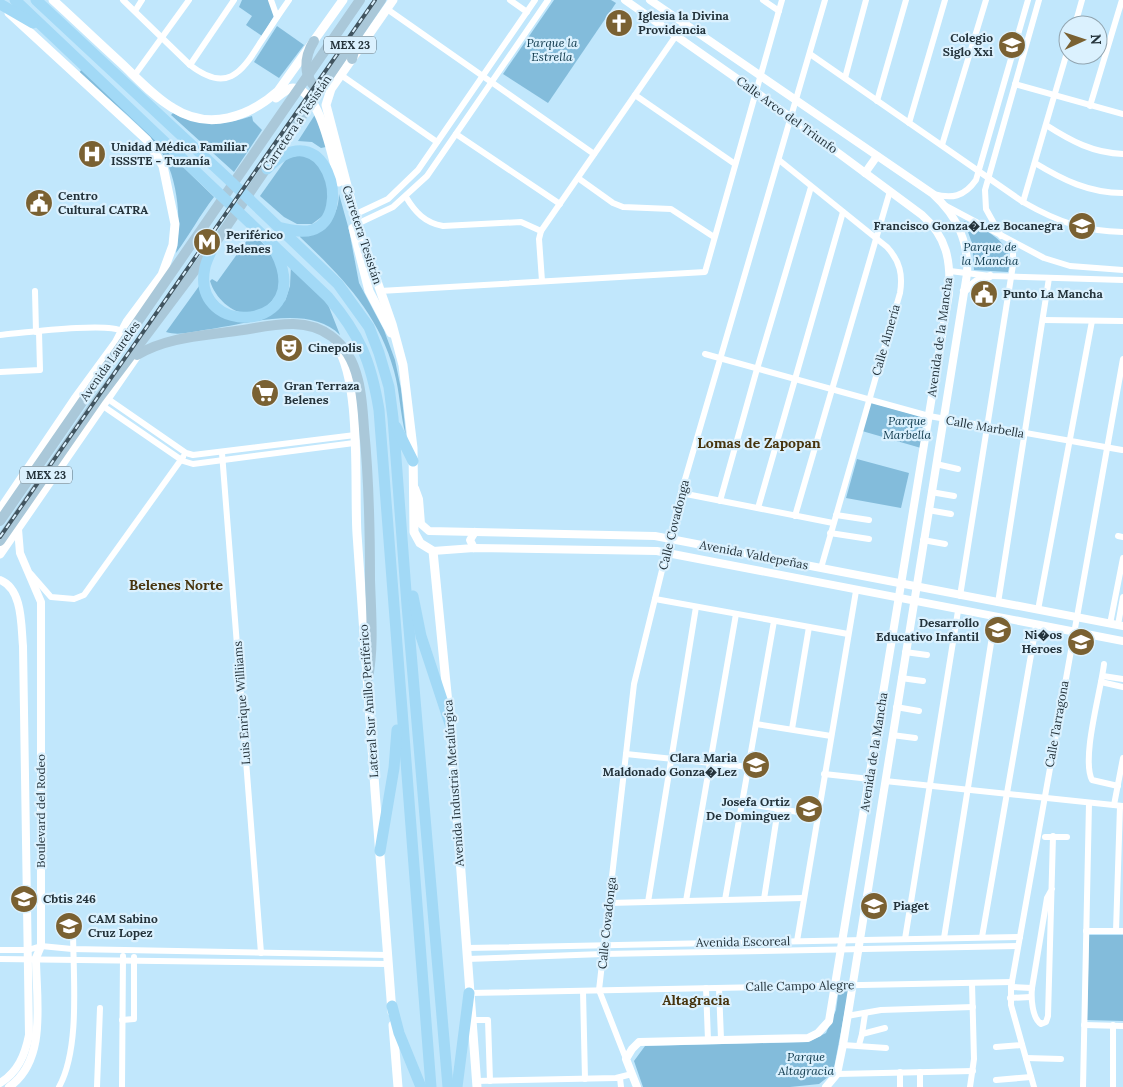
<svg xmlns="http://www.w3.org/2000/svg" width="1123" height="1087" font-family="Lora,serif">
<rect width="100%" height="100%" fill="#c1e7fc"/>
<g fill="#83bcdb">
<polygon points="242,0 269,0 274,16 262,36 246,25 252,16 239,7"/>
<polygon points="554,0 611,0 616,3 548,103 503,74"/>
<polygon points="277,26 304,45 279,78 254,62"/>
<path d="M82,69L214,197C200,215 190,234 176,253C182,220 178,170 155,143C135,119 103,95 79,73Z"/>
<path d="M173,113C198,127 226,125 252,116L253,121L262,130L234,172L171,115Z"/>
<polygon points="316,113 326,147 321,148 312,142 298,141"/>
<polygon points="302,155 319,163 331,193 324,215 312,224 297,224 284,217 260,196 287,158"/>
<path d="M339,194L349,230L359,283L384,330L395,360L401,389L406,436C400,414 400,392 394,371C379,314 341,276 300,237V234C323,225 338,223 339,194Z"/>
<path d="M964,221C987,230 1016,243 1008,272L974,270L972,243Z"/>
<path d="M253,232L278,261L280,290C276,295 272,302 267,306C245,325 217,304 210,281L212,279L217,282Z"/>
<path d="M291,265L327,302L340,335C309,303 244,325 204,330C192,332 178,336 166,332L202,282L231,319L285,301L290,286Z"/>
<polygon points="869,402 926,418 921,448 862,431"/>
<polygon points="857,459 909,473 901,508 846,498"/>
<polygon points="1089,935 1123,935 1123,1021 1087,1020"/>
<polygon points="839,988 849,989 833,1073 819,1084 790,1087 643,1087 634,1061 645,1046 808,1042 826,1033 836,1010"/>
</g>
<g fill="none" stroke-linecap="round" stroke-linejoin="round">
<g stroke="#fff" stroke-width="6">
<path d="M123,0L190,65C226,93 241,74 260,43C270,28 279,14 289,0"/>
<polyline points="271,0 277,17"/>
<polyline points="510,0 527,12"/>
<polyline points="763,0 779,11"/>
<polyline points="387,9 594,154"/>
<polyline points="135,11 142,0"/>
<polyline points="1075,25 1082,0"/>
<path d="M810,54L1023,202C1058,222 1084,231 1123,232"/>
<polyline points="190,65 234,0"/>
<polyline points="341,75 437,142"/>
<polyline points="134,76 189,0"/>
<polyline points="845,78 866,0"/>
<polyline points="1015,84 1123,114"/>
<polyline points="635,95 735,164"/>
<polyline points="877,101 906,0"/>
<polyline points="1090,106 1122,0"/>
<polyline points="909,123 945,0"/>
<path d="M1046,125C1071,141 1093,153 1123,154"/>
<polyline points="456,134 560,204"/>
<polyline points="942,145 986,0"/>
<path d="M779,160L887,247C900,261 903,275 900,293L821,568"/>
<path d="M1035,163C1063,180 1089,193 1123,193"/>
<polyline points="578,178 613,203 623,207 671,209 714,237"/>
<path d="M933,194C952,199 964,197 976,180L1028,0"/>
<path d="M406,197C415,212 425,223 443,226L521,222L541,231"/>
<polyline points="1023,202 1068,49"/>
<polyline points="946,206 1044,258 1070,266 1123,270"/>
<polyline points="354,215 388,199 418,170 535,0"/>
<polyline points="357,224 393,207 427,176 548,0"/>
<polyline points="1001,236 986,209 985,190 1039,0"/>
<polyline points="950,271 990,276 1123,280"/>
<polyline points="542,281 539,239 541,231 684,24"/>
<polyline points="35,291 36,332"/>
<polyline points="380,291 705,272 782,0"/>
<polyline points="1043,320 1123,321"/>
<path d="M0,335C23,333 106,322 122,331"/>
<polyline points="705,354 929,416 1122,450"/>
<polyline points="0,372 40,370 39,332"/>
<polyline points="108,399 186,453 193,455 355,435"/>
<polyline points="103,406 183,461 193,464 354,443"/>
<polyline points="222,453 261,953"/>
<polyline points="936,464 958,469"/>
<polyline points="931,492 954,496"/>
<polyline points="681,493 833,523"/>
<polyline points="720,501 757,369 811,187"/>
<polyline points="758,508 843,212"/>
<polyline points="928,510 951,514"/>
<polyline points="836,515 869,520"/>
<polyline points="795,516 890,191"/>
<polyline points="830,533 869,539"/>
<polyline points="1118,536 1123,537"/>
<polyline points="923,540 945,544"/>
<polyline points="31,574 51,597 74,599 84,595 183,457"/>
<polyline points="960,596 1013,265 1013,243"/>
<polyline points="655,599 848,634"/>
<polyline points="998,603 1049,278"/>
<polyline points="1038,610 1092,321"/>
<polyline points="1110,624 1123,558"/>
<polyline points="1118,625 1123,597"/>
<polyline points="905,652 927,655"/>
<path d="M1104,664C1101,691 1081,758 1092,780L1118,786"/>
<polyline points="1103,676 1123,679"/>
<polyline points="901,678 923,681"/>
<polyline points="1101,682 1123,687"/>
<polyline points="896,707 919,711"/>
<polyline points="756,724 831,736"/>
<polyline points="792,729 809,627"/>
<polyline points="892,735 915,738"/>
<polyline points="626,754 749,767"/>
<polyline points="824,774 870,779"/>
<polyline points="885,781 1123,806"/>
<polyline points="742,803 817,815"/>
<polyline points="1114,805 1123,758"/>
<polyline points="1045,837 1067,837"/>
<path d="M1052,889L1047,898L1032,988C1031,998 1032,1018 1041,1024L1046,1022L1048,1016L1053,836"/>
<polyline points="764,899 778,809"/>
<polyline points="725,900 774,621"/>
<polyline points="686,901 736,614"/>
<polyline points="648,902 696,607"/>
<polyline points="609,903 804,898"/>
<polyline points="1086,931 1123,931"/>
<polyline points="1116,931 1120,806"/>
<polyline points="982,937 1036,626"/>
<polyline points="944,938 995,618"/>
<polyline points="905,939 958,611"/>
<polyline points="797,941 856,591"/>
<polyline points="466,948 1020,937"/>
<polyline points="0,950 28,950 41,946 72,949 388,955"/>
<polyline points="0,959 388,964"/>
<polyline points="467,959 603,954 1018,946"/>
<polyline points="1011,987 1032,988"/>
<polyline points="706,988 708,1040"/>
<polyline points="719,988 721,1039"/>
<polyline points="583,991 585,1079"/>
<polyline points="469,993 1012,982"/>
<polyline points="1010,998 1031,997"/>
<polyline points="847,1016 881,1010 973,1007"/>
<polyline points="122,1020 134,1019 134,957"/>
<polyline points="471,1020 488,1020 490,1081"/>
<polyline points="1084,1025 1123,1026"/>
<polyline points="862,1034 865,1014"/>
<polyline points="843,1045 886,1048"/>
<polyline points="859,1045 862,1034 885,1028"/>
<polyline points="996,1047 1022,1045"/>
<polyline points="1026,1058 1061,1059"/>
<polyline points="626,1059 599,990 634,684 681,493 825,0"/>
<polyline points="900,1072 900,1087"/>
<polyline points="920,1072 920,1087"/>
<polyline points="837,1074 973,1071"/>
<polyline points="620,1078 621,1087"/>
<polyline points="996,1080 1031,1077"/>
<polyline points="476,1081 616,1078 632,1074"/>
<path d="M59,1087C82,1045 72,967 73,918"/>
<polyline points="97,1087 100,1008"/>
<polyline points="122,1087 123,956"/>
<polyline points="970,1087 974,1059 972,983"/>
<polyline points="1034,1087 1011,1005 1011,987 1123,359"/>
<polyline points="1083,1087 1089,803"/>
<polyline points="1113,1087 1113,1025"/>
</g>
<g stroke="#fff" stroke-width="8">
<path d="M625,0L756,92L922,215C947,237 951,261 949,293L829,1021L818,1033L808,1038L639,1042L632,1049L626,1059L637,1087"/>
<path d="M650,0L933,194C957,216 969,241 967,274L843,1045L837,1074L826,1087"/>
<polyline points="865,173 877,156"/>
<polyline points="964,291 977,281 990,276"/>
<polyline points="415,488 419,499 421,524 429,531 655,536 1123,626"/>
<polyline points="474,548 470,540 475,532"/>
<polyline points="433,551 474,548 657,551 1123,641"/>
<path d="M0,580C23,589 21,626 23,646L29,1035C25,1055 18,1072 0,1083"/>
<path d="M9,1087C48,1060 36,999 36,958L41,946V602L20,553L18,529"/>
</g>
<g stroke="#fff" stroke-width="9">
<path d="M53,0C76,21 98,42 121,63C137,78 154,97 173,108C209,131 249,117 278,91L343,0"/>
<polyline points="393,0 331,89 326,105 357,224 392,324 403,365 413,448 414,532 420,543 433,551 450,724 477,1087"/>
<path d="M276,98C281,94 288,88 293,88C320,88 333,161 339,182"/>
<polyline points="353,228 369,291 391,333"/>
<path d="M336,345C362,381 354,487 357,534C368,693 379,853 392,1012"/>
<polyline points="0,510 75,399 116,343 127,322 162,275 173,245 175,224 163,166 147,140 9,13"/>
<polyline points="0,554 138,354"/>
<polyline points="393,1025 398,1087"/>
</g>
<g stroke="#aac8d9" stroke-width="10">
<path d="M314,41C304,57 302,78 319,90"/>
<polyline points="352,59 357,38"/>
<path d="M137,355C167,337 202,336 236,331C267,327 303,315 331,336C345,346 354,363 358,380C362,396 363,413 364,429C369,479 370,529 370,580C371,613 374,646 368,678"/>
<polyline points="0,521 360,0"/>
<polyline points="0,541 99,398 214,245 381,0"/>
</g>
<g stroke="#a2d9f6" stroke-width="11">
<path d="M15,0L328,297C360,335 371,361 379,410L431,1087"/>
<polyline points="36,0 227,178 338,284 369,327 379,353 389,387 393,418 407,605 448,1087"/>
<polyline points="0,4 33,23"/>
<path d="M267,169C324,109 356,216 312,230C302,233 291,230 281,228"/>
<path d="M214,245C211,252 207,259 205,267C189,340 320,333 274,249"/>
<polyline points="396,427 413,461"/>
<polyline points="413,596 421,636 450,724"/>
<polyline points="380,851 394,768 397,730"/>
<polyline points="392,1006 399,1033 421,1087"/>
<polyline points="457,1087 469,993"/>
</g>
<g stroke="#41545f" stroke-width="4">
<polyline id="rail" points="0,537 375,0"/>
</g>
<use href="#rail" stroke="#dbf1fe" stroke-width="2" stroke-dasharray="5.5" stroke-linecap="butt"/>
</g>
<defs>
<g id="church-disc" transform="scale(1.4375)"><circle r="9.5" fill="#7a6132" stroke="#dbf1fe"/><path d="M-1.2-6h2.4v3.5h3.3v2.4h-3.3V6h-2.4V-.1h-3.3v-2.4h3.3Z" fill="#fff"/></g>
<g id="school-disc" transform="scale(1.4375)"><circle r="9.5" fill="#7a6132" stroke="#dbf1fe"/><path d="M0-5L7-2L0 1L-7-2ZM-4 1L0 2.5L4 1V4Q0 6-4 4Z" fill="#fff"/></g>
<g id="hospital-disc" transform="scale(1.4375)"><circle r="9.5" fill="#7a6132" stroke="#dbf1fe"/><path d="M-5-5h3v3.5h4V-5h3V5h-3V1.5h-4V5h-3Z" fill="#fff"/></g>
<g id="civic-disc" transform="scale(1.4375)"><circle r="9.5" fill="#7a6132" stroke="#dbf1fe"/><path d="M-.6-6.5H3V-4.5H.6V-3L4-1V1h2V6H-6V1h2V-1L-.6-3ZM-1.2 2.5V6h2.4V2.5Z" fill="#fff"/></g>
<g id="metro-disc" transform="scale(1.4375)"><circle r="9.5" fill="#7a6132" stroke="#dbf1fe"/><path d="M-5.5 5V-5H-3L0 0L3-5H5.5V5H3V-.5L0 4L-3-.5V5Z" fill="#fff"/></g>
<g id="theatre-disc" transform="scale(1.4375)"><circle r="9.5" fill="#7a6132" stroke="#dbf1fe"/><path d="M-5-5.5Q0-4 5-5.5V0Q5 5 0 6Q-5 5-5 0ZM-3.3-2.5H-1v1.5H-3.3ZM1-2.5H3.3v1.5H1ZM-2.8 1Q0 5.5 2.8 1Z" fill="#fff"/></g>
<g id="supermarket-disc" transform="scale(1.4375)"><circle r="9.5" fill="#7a6132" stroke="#dbf1fe"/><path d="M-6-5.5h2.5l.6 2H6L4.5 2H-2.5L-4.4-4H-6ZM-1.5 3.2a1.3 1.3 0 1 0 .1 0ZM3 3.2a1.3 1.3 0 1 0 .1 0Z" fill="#fff"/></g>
<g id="university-disc" transform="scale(1.4375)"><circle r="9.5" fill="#7a6132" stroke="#dbf1fe"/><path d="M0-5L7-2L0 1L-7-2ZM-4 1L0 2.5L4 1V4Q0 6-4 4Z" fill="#fff"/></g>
</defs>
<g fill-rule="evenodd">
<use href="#church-disc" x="619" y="23"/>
<use href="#school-disc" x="1012" y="45"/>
<use href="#hospital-disc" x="92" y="154"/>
<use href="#civic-disc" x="39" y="203"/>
<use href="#school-disc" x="1082" y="226"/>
<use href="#metro-disc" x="207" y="242"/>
<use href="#civic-disc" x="984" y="294"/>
<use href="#theatre-disc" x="289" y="348"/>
<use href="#supermarket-disc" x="265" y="393"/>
<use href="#school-disc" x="998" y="630"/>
<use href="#school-disc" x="1081" y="642"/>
<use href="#school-disc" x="756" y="765"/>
<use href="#school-disc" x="809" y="809"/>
<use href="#university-disc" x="24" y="899"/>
<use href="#school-disc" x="874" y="906"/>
<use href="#school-disc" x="69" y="926"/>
</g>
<g text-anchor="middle" stroke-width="4.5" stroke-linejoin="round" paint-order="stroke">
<g fill="#dbf1fe" stroke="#5b6c76" stroke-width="1">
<rect x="324" y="36.5" width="52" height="17" rx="4"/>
<rect x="20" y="466.5" width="52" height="17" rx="4"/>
</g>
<g font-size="11" font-weight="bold" fill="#24333b">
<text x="350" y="49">MEX 23</text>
<text x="46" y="479">MEX 23</text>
</g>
<g font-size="12" font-weight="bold" fill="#24333b" stroke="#dbf1fe" text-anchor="start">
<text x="638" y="20">Iglesia la Divina<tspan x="638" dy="14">Providencia</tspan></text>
<text x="993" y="42" text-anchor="end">Colegio<tspan x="993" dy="14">Siglo Xxi</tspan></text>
<text x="111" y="151">Unidad Médica Familiar<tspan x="111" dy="14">ISSSTE - Tuzanía</tspan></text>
<text x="58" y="200">Centro<tspan x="58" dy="14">Cultural CATRA</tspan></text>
<text x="1063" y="230" text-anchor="end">Francisco Gonza�Lez Bocanegra</text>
<text x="226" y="239">Periférico<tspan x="226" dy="14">Belenes</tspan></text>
<text x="1003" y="298">Punto La Mancha</text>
<text x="308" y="352">Cinepolis</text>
<text x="284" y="390">Gran Terraza<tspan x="284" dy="14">Belenes</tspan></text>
<text x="979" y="627" text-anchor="end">Desarrollo<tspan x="979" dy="14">Educativo Infantil</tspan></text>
<text x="1062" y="639" text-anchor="end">Ni�os<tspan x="1062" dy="14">Heroes</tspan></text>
<text x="737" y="762" text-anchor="end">Clara Maria<tspan x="737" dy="14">Maldonado Gonza�Lez</tspan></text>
<text x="790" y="806" text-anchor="end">Josefa Ortiz<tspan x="790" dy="14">De Dominguez</tspan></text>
<text x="43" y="903">Cbtis 246</text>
<text x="893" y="910">Piaget</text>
<text x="88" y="923">CAM Sabino<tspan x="88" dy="14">Cruz Lopez</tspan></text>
</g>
<g font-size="12" font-style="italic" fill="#0c3649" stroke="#dbf1fe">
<text x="552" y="47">Parque la<tspan x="552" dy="14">Estrella</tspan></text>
<text x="990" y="251">Parque de<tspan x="990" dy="14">la Mancha</tspan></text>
<text x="907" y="425">Parque<tspan x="907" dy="14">Marbella</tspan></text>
<text x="806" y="1061">Parque<tspan x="806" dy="14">Altagracia</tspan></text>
</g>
<g font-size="12" fill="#24333b" stroke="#dbf1fe">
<text transform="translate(787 115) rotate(36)" y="4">Calle Arco del Triunfo</text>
<text transform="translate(297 123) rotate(-56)" y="4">Carretera a Tesistán</text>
<text transform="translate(362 235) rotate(72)" y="4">Carretera Tesistán</text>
<text transform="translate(940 337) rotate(-82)" y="4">Avenida de la Mancha</text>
<text transform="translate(886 340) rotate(-74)" y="4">Calle Almería</text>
<text transform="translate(110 361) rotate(-55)" y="4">Avenida Laureles</text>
<text transform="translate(985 427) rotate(10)" y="4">Calle Marbella</text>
<text transform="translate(674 525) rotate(-76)" y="4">Calle Covadonga</text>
<text transform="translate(754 555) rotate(11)" y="4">Avenida Valdepeñas</text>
<text transform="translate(369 701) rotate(-94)" y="4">Lateral Sur Anillo Periférico</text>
<text transform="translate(242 703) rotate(-94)" y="4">Luis Enrique Williiams</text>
<text transform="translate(1057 724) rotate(-80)" y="4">Calle Tarragona</text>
<text transform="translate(874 752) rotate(-81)" y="4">Avenida de la Mancha</text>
<text transform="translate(454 783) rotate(-94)" y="4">Avenida Industria Metalúrgica</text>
<text transform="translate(41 811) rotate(-90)" y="4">Boulevard del Rodeo</text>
<text transform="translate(607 923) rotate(-84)" y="4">Calle Covadonga</text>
<text transform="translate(743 942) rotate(-1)" y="4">Avenida Escoreal</text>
<text transform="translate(800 986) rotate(-1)" y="4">Calle Campo Alegre</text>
</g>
<g font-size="14" font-weight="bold" fill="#47340d" stroke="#dbf1fe">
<text x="759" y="448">Lomas de Zapopan</text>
<text x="176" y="590">Belenes Norte</text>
<text x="696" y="1005">Altagracia</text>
</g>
</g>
<g transform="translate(1083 40) rotate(87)"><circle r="24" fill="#dbf1fe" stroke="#92a5b0"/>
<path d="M0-4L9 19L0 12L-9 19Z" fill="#7a6132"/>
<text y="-8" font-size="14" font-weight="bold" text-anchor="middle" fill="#24333b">N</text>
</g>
</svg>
